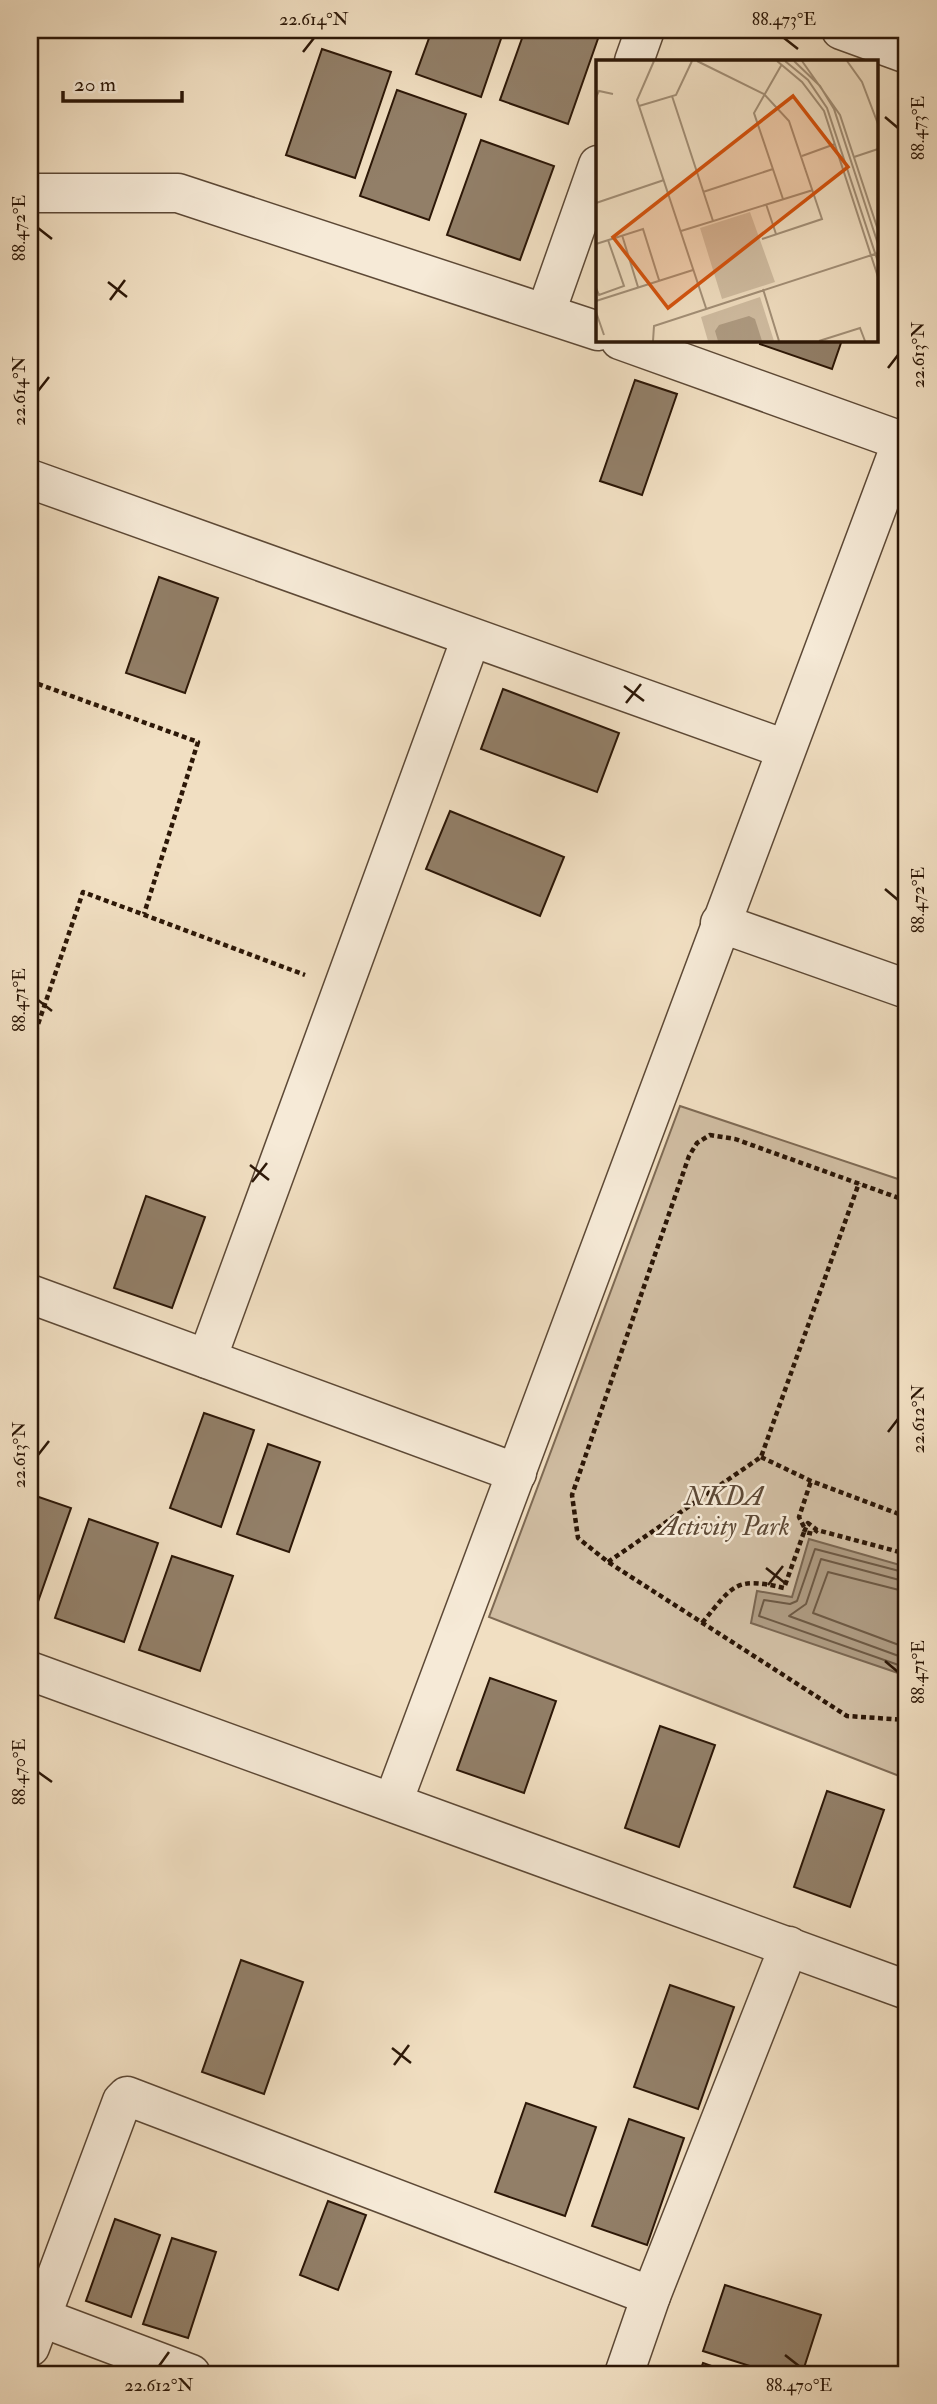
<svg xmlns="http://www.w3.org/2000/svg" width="937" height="2404" font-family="'IM FELL Double Pica',serif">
<rect width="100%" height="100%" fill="#f1dfc2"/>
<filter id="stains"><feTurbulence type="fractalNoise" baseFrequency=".00286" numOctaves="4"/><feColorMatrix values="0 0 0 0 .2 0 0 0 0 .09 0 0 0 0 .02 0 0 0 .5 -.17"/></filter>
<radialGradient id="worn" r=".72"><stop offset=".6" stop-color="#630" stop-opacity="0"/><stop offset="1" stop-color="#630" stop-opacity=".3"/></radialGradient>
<polygon fill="#d0bda2" stroke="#7e6a54" stroke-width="2" points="680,1106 907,1182 907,1779 489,1617"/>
<polygon fill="#ae9b82" stroke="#7a6651" stroke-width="2" points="809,1539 907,1567 907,1676 751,1623 757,1591 792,1597"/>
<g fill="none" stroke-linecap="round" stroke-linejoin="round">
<g stroke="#6d5944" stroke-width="2">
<polyline points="907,1573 815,1549 797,1601 790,1604 764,1600 759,1616 907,1668"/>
<polyline points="907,1582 821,1559 806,1604 789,1616 907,1659"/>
<polyline points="907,1592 828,1572 813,1613 907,1648"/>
</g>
</g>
<g fill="#927f68" stroke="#2c1707" stroke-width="2">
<polygon points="432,30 504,30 481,97 416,74"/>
<polygon points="525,30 601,30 568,124 500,100"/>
<polygon points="322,49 391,72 355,178 286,155"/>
<polygon points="397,90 466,114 429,220 360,196"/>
<polygon points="481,140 554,166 520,260 447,235"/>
<polygon points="30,216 36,322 30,322"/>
<polygon points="761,340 842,340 832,369 760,344"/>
<polygon points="635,380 677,394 642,495 600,481"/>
<polygon points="159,577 218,598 185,693 126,673"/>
<polygon points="503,689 619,733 597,792 481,749"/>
<polygon points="450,811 564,857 540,916 426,869"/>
<polygon points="146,1196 205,1217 172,1308 114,1288"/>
<polygon points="204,1413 254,1430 221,1527 170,1508"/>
<polygon points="268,1444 320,1462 289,1552 237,1534"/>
<polygon points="30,1494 71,1508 34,1613 30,1612"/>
<polygon points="89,1519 158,1543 124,1642 55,1618"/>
<polygon points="172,1556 233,1576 200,1671 139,1650"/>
<polygon points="490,1678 556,1701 524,1793 457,1770"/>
<polygon points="660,1726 715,1745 679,1847 625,1828"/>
<polygon points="827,1791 884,1810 850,1907 794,1887"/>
<polygon points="241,1960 303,1982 264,2094 202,2072"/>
<polygon points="670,1985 734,2007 698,2109 634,2087"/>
<polygon points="526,2103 596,2127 565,2216 495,2192"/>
<polygon points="629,2119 684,2138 647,2245 592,2226"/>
<polygon points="328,2201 366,2215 338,2290 300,2275"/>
<polygon points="115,2219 160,2235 131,2317 86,2301"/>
<polygon points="172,2238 216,2252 188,2338 143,2324"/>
<polygon points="725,2285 821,2315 802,2374 775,2374 703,2351"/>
<polygon points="703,2363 734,2374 699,2374"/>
</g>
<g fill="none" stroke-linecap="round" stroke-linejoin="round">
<g stroke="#5d4936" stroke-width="41">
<g id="minor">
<polyline points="841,30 907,54"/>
<polyline points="634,61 645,30"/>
<polyline points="30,193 178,193 598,331"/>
<polyline points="546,312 598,165"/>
<polyline points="620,340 907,443"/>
<polyline points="30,479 785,749"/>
<polyline points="720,923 907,989"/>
<polyline points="30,1294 517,1473"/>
<polyline points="207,1359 471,638"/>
<polyline points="30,1671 907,1990"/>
<polyline points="393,1802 902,441"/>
<polyline points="40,2317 191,2374"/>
<polyline points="30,2347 122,2101 127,2096 651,2296"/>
<polyline points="624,2374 651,2296 789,1946"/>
</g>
</g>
<g stroke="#2c1707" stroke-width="4.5" stroke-dasharray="5 3.5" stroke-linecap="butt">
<polyline points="30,681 198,742 144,914"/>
<polyline points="30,1048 83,892 305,975"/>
<polyline points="907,1201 735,1139 710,1135 697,1143 689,1156 572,1495 578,1538 608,1562 847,1716 907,1720"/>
<polyline points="761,1457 811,1481 907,1517"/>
<polyline points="804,1527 799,1517 811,1481"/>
<polyline points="804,1532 808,1523 817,1530 907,1554"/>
<polyline points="608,1562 761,1457 859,1183"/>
<path d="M702,1623C733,1586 734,1576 784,1588L804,1532L814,1534L817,1530"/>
</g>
<use href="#minor" stroke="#f6ead7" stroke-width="38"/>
</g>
<path fill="none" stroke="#2c1707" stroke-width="2.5" d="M784,38L798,49M303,52L314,38M885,117L898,128M38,228L52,239M108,282L127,297M110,300L125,280M888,368L898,355M38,391L49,377M624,686L644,701M626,703L641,684M885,889L898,900M38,1000L52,1011M250,1165L269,1180M252,1182L267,1163M888,1432L898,1419M38,1455L49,1441M766,1568L785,1583M768,1585L783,1566M885,1661L898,1672M38,1772L52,1782M392,2048L411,2063M394,2065L409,2045M785,2355L799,2366M159,2366L169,2352"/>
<g text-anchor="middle" stroke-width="5" stroke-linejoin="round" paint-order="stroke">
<g font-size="26" font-style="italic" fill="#5d4936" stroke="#f6ead7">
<text x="724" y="1505">NKDA<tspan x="724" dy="30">Activity Park</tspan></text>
</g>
</g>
<g transform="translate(596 60)">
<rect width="282" height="282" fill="#f1dfc2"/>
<path d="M154,152L179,222L126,239L104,168ZM164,237L178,281H112L105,257Z" fill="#d0bda2"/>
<path d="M153,256L159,259L166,281H122L119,271L123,265Z" fill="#ae9b82"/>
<path fill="none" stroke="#a28f77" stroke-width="2" d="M58,1L41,40L110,248M101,1L168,34L193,61L226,159L166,179M181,1L206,22L228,51L282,217M189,1L212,20L231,48L282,202M198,1L224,26L238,49L282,184M206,1L244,55L282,170M251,1L266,22L282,64M186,4L158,53L187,139M76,36L117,161M0,37L3,31L17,34M43,46L80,35L96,1M206,96L239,84M258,97L282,89M107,132L177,109M0,143L68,120M170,144L180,174M85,171L217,130M26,175L42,227M0,184L47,169L63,220M0,228L3,235L28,226L12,180M167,229L183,281M0,241L97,210M0,252L8,275M57,281L58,266L282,193M223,281L264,268L269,281"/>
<path fill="#d5520c" fill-opacity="0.15" stroke="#d5520c" stroke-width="3.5" d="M197,36L252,107L72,248L17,177Z"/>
<rect width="282" height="282" fill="none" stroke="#2c1707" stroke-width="3.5"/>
</g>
<rect width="937" height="2404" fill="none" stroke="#f1dfc2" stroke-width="77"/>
<path d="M63 91v10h119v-10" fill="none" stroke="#2c1707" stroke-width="3.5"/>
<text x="74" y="91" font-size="21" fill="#2c1707" stroke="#f6ead7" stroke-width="5" paint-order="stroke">20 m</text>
<rect x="38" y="38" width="860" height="2328" fill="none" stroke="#2c1707" stroke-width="2.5"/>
<g font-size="18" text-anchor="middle" fill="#2c1707">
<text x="314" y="25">22.614°N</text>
<text x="784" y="25">88.473°E</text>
<text transform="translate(918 128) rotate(-90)" y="6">88.473°E</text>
<text transform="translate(19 228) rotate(-90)" y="6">88.472°E</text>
<text transform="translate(918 355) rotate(-90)" y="6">22.613°N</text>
<text transform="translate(19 391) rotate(-90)" y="6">22.614°N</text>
<text transform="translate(918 900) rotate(-90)" y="6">88.472°E</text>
<text transform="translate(19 1000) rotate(-90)" y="6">88.471°E</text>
<text transform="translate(918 1419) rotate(-90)" y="6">22.612°N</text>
<text transform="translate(19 1455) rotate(-90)" y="6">22.613°N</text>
<text transform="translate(918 1672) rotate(-90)" y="6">88.471°E</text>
<text transform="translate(19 1772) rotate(-90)" y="6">88.470°E</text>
<text x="159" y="2391">22.612°N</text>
<text x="799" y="2391">88.470°E</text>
</g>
<rect width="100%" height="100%" filter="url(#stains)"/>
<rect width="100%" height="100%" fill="url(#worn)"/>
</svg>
